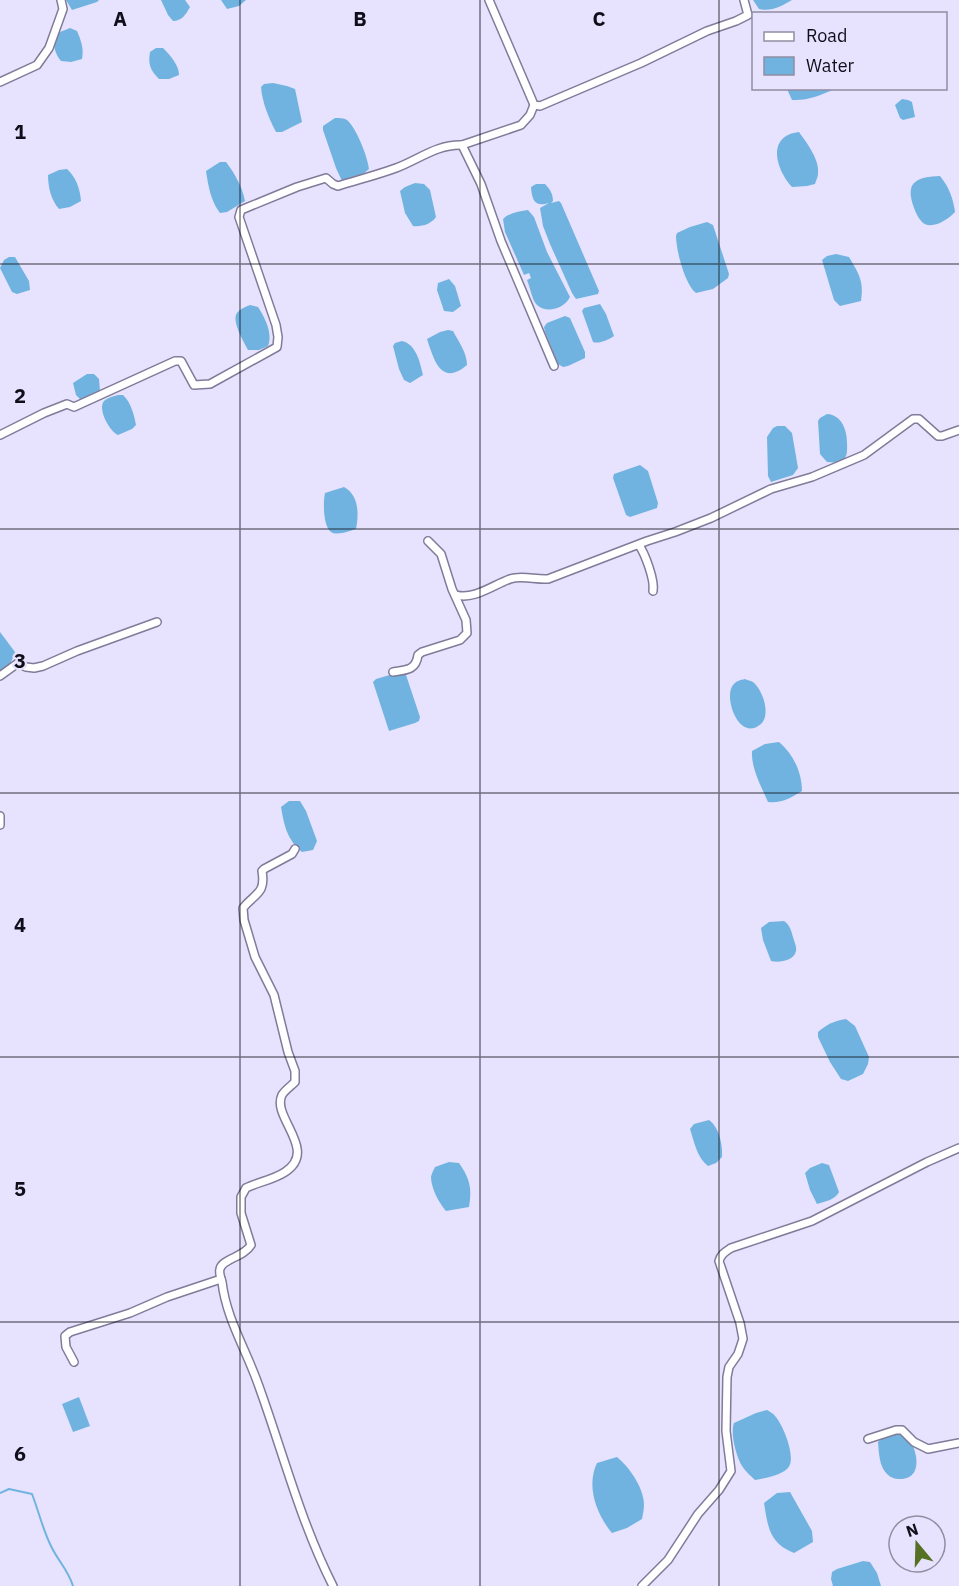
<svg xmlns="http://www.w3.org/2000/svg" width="959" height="1586" font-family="'IBM Plex Sans',sans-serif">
<rect width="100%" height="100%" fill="#e7e3fe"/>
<g fill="#71b3e0">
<polygon points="66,0 99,0 97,2 72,10"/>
<path d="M161,0H185L190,7C186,14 182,21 173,21L168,15Z"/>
<polygon points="221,0 246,0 239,6 227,9"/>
<path d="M753,0H792C782,6 771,12 759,9Z"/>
<path d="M70,28L77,31C81,40 84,49 82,59L71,62L61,61C54,53 53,44 55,34Z"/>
<path d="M156,48H163C170,55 179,65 179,75L169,79H159C150,70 148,64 150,52Z"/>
<path d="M273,83L287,86L295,89L302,122L282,132H276C269,119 262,102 261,87L264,84Z"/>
<path d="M787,89H835C821,95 807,101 792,100Z"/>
<polygon points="902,99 908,100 912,102 915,117 903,120 900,118 895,105"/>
<path d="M335,118C338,118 343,118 345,119C355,123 368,158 369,169L362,175L342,181L336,168L323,130V126Z"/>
<path d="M799,132C807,143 820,160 818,174C818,177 816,180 815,184L807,186L792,187C776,169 766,136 799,132Z"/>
<path d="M220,162H226C235,174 242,186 245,201L227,212L220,213C211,202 208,185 206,171Z"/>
<path d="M67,169C76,177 80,189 81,201L70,207L59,209C51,200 48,187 48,175L59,170Z"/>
<path d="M940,176C949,187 953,198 955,212C949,219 931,231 922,222C918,218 915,211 913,205C905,181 918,177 940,176Z"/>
<path d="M415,183L424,184L430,190L436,217C431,224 422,227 413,226L405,213L400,191L405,187Z"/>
<path d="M536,184H545C550,189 553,194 553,201L551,203L559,201L561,203L599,291L598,294L576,299L572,293L550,244L543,226L540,208L549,203C535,207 532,201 531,187Z"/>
<path d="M528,210L534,217L547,252L570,297C565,308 546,315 536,304C532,299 530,287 527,280L531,278L529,273L524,275L505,232L503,219C508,213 520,211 528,210Z"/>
<path d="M707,222L713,225L729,274L728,278L713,289L696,293C685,285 676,250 676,236L677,233L690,227Z"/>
<path d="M836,254L849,257C859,274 864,281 861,301L840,306L834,300L822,260L827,256Z"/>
<polygon points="9,257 15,257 29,281 30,290 17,294 12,292 0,268 4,260"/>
<polygon points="449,279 455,286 461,306 453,312 444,311 437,290 438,283"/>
<path d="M600,304L606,314L614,336C608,340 599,344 593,342L582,311L584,308Z"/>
<path d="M250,305L258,307C265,318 273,333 268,346L259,350H248C244,342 231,321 237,313C240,309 245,307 250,305Z"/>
<polygon points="565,316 570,318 585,352 585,358 568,366 563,367 558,364 545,332 544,327 547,323"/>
<path d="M448,330L453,331C459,342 467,353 467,365C441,387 434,360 427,339L440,332Z"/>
<path d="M402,341C416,344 420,362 423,375L410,383L404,380L399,369L393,346L395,343Z"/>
<polygon points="87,374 94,374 99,379 100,391 92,396 81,400 76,395 73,383"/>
<path d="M118,395H123C131,402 134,415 136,425L132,429L118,435C110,432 97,409 104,401C107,398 114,396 118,395Z"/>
<path d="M827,414C842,415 847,430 847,443C848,460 844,464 827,462L820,454L818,421L820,418Z"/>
<polygon points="777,426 785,426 792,433 798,468 793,475 771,482 768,476 767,437 773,428"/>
<polygon points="640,465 648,471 658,503 657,508 630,517 626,515 613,478 614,474"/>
<path d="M344,487C359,495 359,514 356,529C350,531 337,536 331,532C323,526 323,502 325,493Z"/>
<polygon points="0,632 15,652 9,667 0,673"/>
<polygon points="400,672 406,675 420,717 419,721 415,723 389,731 373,682 376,679"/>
<path d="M745,679C747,680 752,681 753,682C763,690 771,715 761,724C739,743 723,697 733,685C736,681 740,680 745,679Z"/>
<path d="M779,742C793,754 802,772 802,791C792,797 781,804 768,802C761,786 751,768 752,751L765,744Z"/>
<path d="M289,801H300L306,811L317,841L313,850L302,852C287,840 284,825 281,807Z"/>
<path d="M784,921C790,925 791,930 793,937C794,941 797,947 796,951C794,961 779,963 771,961L763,940L761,928L769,922Z"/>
<path d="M846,1019L855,1026L869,1057L868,1064L863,1074L848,1081L841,1079L830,1062L818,1037V1032C827,1024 834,1021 846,1019Z"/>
<path d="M709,1120C719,1127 723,1145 722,1157L716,1163L708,1166C697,1158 694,1141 690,1129L694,1124Z"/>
<path d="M449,1162L459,1163C470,1179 472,1188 469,1207L446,1211C439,1203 431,1188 431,1177C431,1175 434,1169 435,1167Z"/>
<path d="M822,1163L829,1165L839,1192C835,1200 826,1201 817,1204L810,1190L805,1173L810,1168Z"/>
<polygon points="79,1397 90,1426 73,1432 62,1404"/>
<path d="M767,1410C770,1412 773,1413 775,1416C783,1424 798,1461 787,1469C779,1476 765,1478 755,1480C751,1476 745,1471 742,1466C736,1456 730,1433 734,1423L756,1413Z"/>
<path d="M901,1433C904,1436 908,1439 911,1443C914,1446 915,1452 916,1456C918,1469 914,1479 900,1479C895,1479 891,1478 887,1474C879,1466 879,1453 878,1442L881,1439Z"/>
<path d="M617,1457C630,1468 643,1487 644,1504C644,1509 643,1514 642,1519L627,1528L612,1533C596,1514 586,1486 597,1463Z"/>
<path d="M790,1492L812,1531L813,1542L794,1553C769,1543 768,1527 764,1503L777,1493Z"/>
<polygon points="863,1561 870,1562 877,1573 881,1586 833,1586 831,1579 832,1572 837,1569"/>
</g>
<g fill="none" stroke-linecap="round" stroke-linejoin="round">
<path stroke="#71b3e0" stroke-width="2" d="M0,1493L9,1489L32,1494C39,1512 43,1531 52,1548C59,1562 68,1570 73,1586"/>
<g stroke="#807b99" stroke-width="10">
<g id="minor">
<polyline points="489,0 532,100 534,105 540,106 641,63 707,31 736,21 748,15 744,0"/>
<polyline points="0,82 37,65 49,48 63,9 61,0"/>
<polyline points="462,145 481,184 501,241 554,366"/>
<path d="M0,435L44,413L67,404L74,407L175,361H181L194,385L210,384L277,347L278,337L276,325L239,217L241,210L297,187L326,178L333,184L338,186C357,180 377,175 396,168C418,160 437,144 462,145L521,125L530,115L534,105"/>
<path d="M639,545C645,554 655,580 653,591"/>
<path d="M456,595C474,600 493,585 510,579C522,575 536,580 548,579L647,541L675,532L711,518L771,489L812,477L864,455L913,419H919L938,436H942L959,430"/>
<path d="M393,672C407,670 416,670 418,655L422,652L460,640L467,633L466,620L452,589L441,554L428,541"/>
<polyline points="0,676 18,663 26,667 34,668 43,666 77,651 157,622"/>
<polyline points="0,816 0,825"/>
<path d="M295,849L292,854L264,869L262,871C266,894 255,893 243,908L244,920L255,957L274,995L288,1052L295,1071V1082C291,1086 285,1090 282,1095C271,1117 319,1150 285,1172C273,1180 258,1182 246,1188L241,1197V1213L251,1245C244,1257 222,1259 220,1269C219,1272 221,1279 222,1282C226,1317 245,1348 257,1381C282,1449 300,1521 333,1586"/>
<polyline points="74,1362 66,1347 65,1336 70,1332 130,1313 167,1297 221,1279"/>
<polyline points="868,1439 896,1430 902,1430 914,1442 928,1449 959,1443"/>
<path d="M642,1586L668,1560L698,1514L719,1490L731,1471L726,1431L727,1377L729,1367L738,1354L743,1339L740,1323L719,1261C721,1254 725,1252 731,1248L812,1221L927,1162L959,1148"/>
</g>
</g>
<use href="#minor" stroke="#fff" stroke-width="7"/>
</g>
<path fill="none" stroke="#100e19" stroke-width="1.5" stroke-opacity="0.55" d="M240,0V1586M480,0V1586M719,0V1586M0,264H959M0,529H959M0,793H959M0,1057H959M0,1322H959"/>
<g font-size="20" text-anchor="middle" font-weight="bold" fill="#100e19" stroke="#e7e3fe" stroke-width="4.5" stroke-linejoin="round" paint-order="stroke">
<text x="120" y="26">A</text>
<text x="360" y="26">B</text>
<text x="599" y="26">C</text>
<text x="20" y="139">1</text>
<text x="20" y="403">2</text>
<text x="20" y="668">3</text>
<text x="20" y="932">4</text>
<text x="20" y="1196">5</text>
<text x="20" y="1461">6</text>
</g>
<rect x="752" y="12" width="195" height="78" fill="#e7e3fe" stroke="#918ea2" stroke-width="1.5"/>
<rect x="764" y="32" width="30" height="9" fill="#ffffff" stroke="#918ea2" stroke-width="1.5"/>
<text x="806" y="42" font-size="18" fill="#100e19">Road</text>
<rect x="764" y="57" width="30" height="18" fill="#71b3e0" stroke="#918ea2" stroke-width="1.5"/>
<text x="806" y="72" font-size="18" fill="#100e19">Water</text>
<g transform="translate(917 1544) rotate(341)"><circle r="28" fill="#e7e3fe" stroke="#918ea2" stroke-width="1.5"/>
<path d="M0-4.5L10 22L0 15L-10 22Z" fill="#577124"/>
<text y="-9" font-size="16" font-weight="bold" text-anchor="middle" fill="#100e19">N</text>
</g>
</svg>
